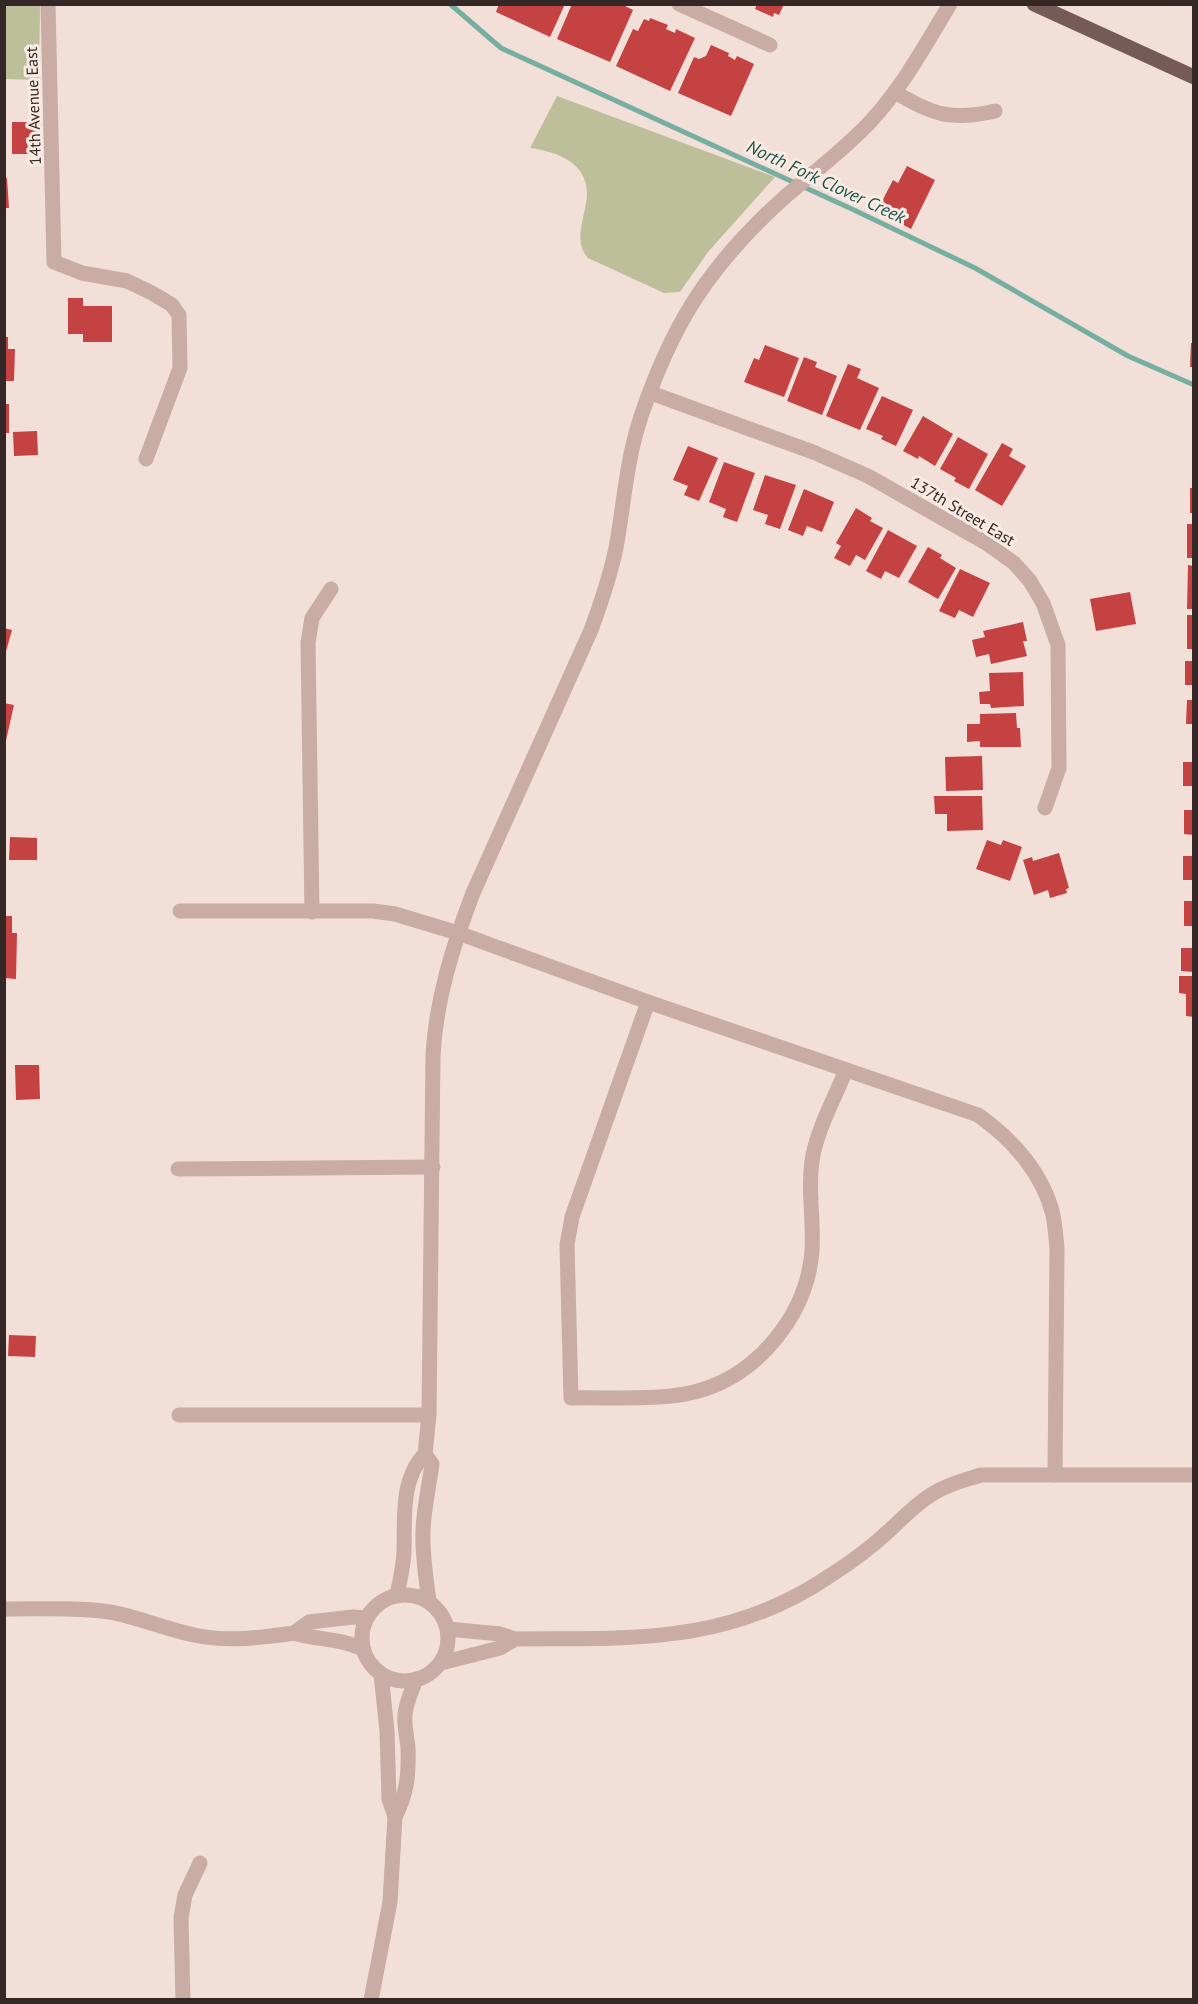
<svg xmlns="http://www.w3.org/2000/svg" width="1198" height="2004" font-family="'PT Sans',sans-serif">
<rect width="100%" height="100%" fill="#f1dfd8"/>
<g fill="#bcbf99">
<polygon points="5,4 40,5 39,80 5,79"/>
<path d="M557,96L775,177L708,252L680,292L664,293L588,258C574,242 583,223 586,203C593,166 561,152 530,148Z"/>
</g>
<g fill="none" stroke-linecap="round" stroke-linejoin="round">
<polyline stroke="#77aea2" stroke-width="5" points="450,4 501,48 854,210 975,268 1128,356 1194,385"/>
</g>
<g fill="#c54243">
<polygon points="499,4 565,4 550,37 496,12"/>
<polygon points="572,4 621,4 633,10 610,62 557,39"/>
<polygon points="757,4 784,4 779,15 774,13 773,17 755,9"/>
<polygon points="650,18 668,25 666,29 675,33 676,29 695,38 670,91 616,66 633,29 638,31 644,19 649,21"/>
<polygon points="711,45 729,53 728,56 735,60 737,56 754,64 731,116 678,93 694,57 699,59 706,56"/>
<rect x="12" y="122" width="27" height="32"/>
<polygon points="907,166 935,180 911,229 877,211 893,180 898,183"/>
<polygon points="4,178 7,178 9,208 4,208"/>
<polygon points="68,298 83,298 83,306 112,306 112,342 83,342 83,334 68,334"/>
<polygon points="4,337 8,337 8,349 15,349 14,381 4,381"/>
<polygon points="1191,343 1194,343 1194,367 1190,367"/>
<polygon points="765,345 799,358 784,397 744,382 754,358 759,360"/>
<polygon points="804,357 817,362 815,367 837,376 822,415 787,401"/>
<polygon points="848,364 861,369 857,378 879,388 860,430 826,416"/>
<polygon points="882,396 913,410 896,446 881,439 883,436 866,429"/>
<rect x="4" y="404" width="5" height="29"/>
<polygon points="923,416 953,434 935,466 919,456 918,459 903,451"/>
<polygon points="37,431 38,455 14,456 13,432"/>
<polygon points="958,437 988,454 969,489 954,481 956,478 940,469"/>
<polygon points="1002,443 1013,449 1009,456 1026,466 1002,506 975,490"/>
<polygon points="688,446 718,458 699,501 684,495 688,486 673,480"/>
<polygon points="724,462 755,473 737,522 723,517 726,509 709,502"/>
<polygon points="765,475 796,485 780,529 765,524 768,515 753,510"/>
<rect x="1190" y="488" width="4" height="25"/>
<polygon points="804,489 834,502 822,532 807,526 803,536 788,530"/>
<polygon points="856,508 872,518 870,521 883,528 865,560 856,555 850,566 834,558 841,546 836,543"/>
<rect x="1187" y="524" width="7" height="34"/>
<polygon points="888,530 917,546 899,578 885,571 881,579 866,571"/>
<polygon points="928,547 942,555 940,558 956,568 938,599 908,582"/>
<polygon points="1188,565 1194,566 1194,609 1187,609"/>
<polygon points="960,569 990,583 973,617 959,610 955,618 939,611"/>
<polygon points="1130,592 1136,624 1096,631 1090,599"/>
<rect x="1187" y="615" width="7" height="34"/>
<polygon points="1023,622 1027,641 1023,641 1027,656 991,664 989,654 976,657 972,640 985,637 983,631"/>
<polygon points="4,628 12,630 5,655 4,655"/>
<rect x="1185" y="661" width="9" height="24"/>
<polygon points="1023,672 1024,706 991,708 990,704 980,704 979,692 990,691 989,673"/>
<polygon points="1187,700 1194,700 1194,724 1186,724"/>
<polygon points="4,703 14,705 5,745 4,745"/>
<polygon points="1016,713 1017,728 1020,728 1021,747 980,747 980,741 967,742 967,724 980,724 980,714"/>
<polygon points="982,756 983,790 946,791 945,757"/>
<rect x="1183" y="762" width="11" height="24"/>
<polygon points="934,796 982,796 983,830 947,831 947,814 935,814"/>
<polygon points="1184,810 1194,810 1194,835 1184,834"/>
<polygon points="10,837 37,838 37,860 9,860"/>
<polygon points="987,840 1001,845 1003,840 1022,847 1010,881 976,869"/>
<polygon points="1059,853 1069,888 1066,889 1067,893 1050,898 1048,890 1034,895 1023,860 1032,857 1033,861"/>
<rect x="1183" y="856" width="11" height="24"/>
<rect x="1184" y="901" width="10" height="25"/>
<polygon points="4,916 12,916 12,933 17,933 16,979 4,978"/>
<polygon points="1181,948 1194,948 1194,972 1181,971"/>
<polygon points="1179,976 1194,976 1194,1017 1186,1016 1186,994 1179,993"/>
<polygon points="15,1065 39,1065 40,1099 16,1100"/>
<polygon points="9,1335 36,1336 35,1357 8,1356"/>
</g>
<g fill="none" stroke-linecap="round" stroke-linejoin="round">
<g stroke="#c9aca4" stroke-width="15">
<polyline points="48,4 54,262 82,273 127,281 152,293 172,305 179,315 180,368 146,459"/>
<polyline points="679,4 770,45"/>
<path d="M895,92C932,115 953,121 995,111"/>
<polyline points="651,393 813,452 868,476 986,543 1014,563 1030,581 1043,603 1058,645 1059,768 1045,808"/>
<path d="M180,911H373L395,914L458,933L648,1002L978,1115C1012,1139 1043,1173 1053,1215C1055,1226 1056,1237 1057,1248L1055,1475"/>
<polyline points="312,912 308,643 312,618 331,589"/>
<path d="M648,1002L572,1217L567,1245L571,1398C608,1397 664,1401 698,1391C759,1374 807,1314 812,1251C814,1219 807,1187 813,1155C819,1126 835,1097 846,1070"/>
<polyline points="178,1169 433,1167"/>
<polyline points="179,1415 429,1415"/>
<path d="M425,1454L429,1415L433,1055C436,999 453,946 473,893L591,630C601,603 610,576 616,548C622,515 625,481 632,449C641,408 665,350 686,314C712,269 748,230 786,196C815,171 845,149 871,121C903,86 926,44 950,4"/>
<circle cx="405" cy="1638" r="43"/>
<path d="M397,1595C400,1581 403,1567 404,1553C405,1520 400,1479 425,1454L432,1464C429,1486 424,1508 423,1530C422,1554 426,1578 429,1601"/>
<path d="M4,1609C39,1609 75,1607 110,1612C138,1617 165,1629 194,1635C227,1642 260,1638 294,1633"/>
<path d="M515,1639C632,1638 729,1645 831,1575C853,1561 873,1546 892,1528C906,1515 918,1502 934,1493C948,1484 965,1480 981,1475H1194"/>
<path d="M363,1649C340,1638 317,1640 294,1633L309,1622L353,1617L367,1618"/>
<polyline points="441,1663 500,1648 515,1639 500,1634 448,1629"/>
<path d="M381,1674L387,1731L389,1799L395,1817C407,1794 409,1774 408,1748C407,1737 404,1726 405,1715C406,1702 412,1691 416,1679"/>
<polyline points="183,2000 181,1918 185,1895 200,1863"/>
<polyline points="371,2000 390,1902 395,1817"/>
</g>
<polyline stroke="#765a57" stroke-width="15" points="1034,4 1194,77"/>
</g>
<g text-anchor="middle" stroke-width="6" stroke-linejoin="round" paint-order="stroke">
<g font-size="16" fill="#342726" stroke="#f9eae4">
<text transform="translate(33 106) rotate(-92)" y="6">14th Avenue East</text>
<text transform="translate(963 511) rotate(31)" y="6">137th Street East</text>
</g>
<g font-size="18" font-style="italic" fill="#1c554b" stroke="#f9eae4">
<text transform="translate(826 182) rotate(25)" y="6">North Fork Clover Creek</text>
</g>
</g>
<rect width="1198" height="2004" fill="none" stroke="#342726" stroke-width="12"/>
</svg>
